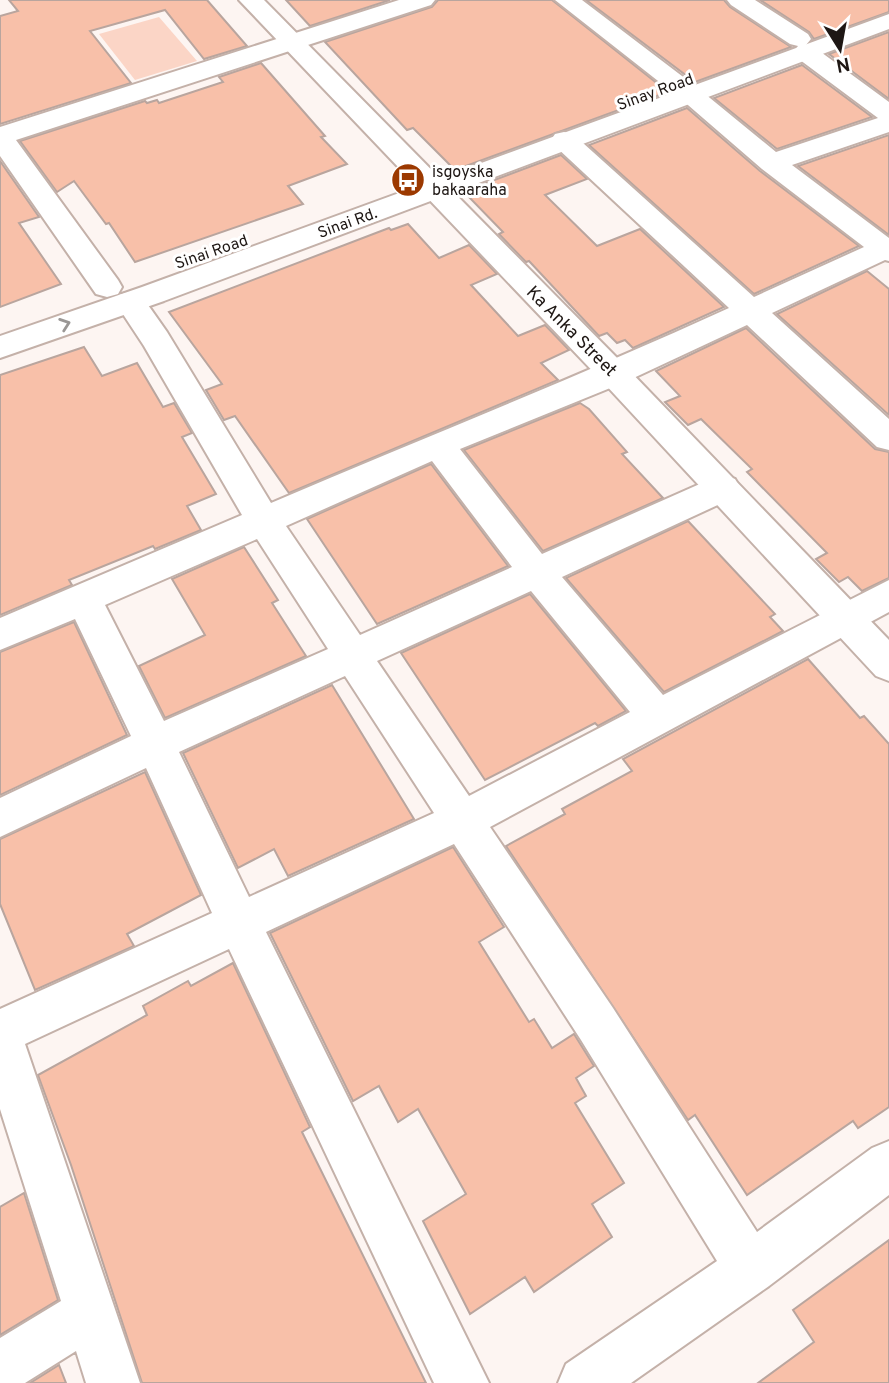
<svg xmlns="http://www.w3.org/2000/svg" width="889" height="1383" font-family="Overpass,sans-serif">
<rect width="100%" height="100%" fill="#fdf5f2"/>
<polygon fill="#fbd5c6" points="159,17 197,61 135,80 99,34"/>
<g fill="#f8c0a9" stroke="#b9a59e" stroke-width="2">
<polygon points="9,0 207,0 247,46 204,59 165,10 90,31 131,83 0,124 0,16 18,11"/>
<polygon points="286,0 390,0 310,26"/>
<polygon points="438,0 552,0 668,92 455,170 413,128 407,130 325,42 432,7"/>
<polygon points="586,0 724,0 730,7 791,47 695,82"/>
<polygon points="760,0 889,0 889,12 814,39 809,32"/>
<polygon points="889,32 889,99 829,54"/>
<polygon points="261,63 325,136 321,137 347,164 288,186 303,204 135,262 109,223 106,224 74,181 57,192 20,141 145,101 147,103 157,100 159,103 223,82 219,77"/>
<polygon points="802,65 872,117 777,149 714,98"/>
<polygon points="687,108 760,171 859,246 754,294 589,145"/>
<polygon points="889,135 889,235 798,166"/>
<polygon points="561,155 587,179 545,195 597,246 640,229 724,307 633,348 625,340 617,343 607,333 599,336 529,261 526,262 499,234 503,232 465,193 474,190 473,188"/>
<polygon points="0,161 39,217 19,223 61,284 0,307"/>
<polygon points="408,224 439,258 469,245 497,274 471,285 518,336 545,325 569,350 541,363 558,380 289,493 235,416 224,420 206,390 222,384 169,312 389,228 391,230"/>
<polygon points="867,271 889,289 889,415 777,314"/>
<polygon points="746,328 875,449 889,452 889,578 862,591 848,577 839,582 816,559 827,553 747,472 752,469 701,419 688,425 665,402 680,396 656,371"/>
<polygon points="84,347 102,376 137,363 163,407 174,403 192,433 182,437 216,494 187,506 201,530 155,549 153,546 69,580 72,585 0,615 0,375"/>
<polygon points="580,403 589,409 627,452 622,454 663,498 543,551 464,450"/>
<polygon points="431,464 508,566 377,624 307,519"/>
<polygon points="688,521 775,614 770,617 783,631 664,692 566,578"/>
<polygon points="244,547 278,600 272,603 306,656 165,718 139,666 205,635 172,579"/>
<polygon points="530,594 626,711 598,726 595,723 485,780 401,653"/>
<polygon points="74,622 127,735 0,795 0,652"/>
<polygon points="808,659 860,718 864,716 889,744 889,1107 858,1128 853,1121 747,1195 695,1115 688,1120 506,846 565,814 562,809 632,771 623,759"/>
<polygon points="332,685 414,819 288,876 274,849 238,868 183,753"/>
<polygon points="145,772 201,895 127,934 134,946 35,990 0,904 0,839"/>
<polygon points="453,847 504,927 479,942 529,1022 534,1019 552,1048 574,1034 594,1066 576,1078 586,1096 575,1103 624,1183 592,1204 612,1237 534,1292 525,1277 470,1314 423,1221 466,1194 418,1109 398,1122 379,1086 353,1101 270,933"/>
<polygon points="233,963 310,1127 302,1132 426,1383 142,1383 71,1165 38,1075 147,1015 143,1006 188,981 191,986"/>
<polygon points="24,1193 58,1300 0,1335 0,1207"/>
<polygon points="889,1240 889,1383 758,1383 814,1342 793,1310"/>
<polygon points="59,1365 66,1383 30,1383"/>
</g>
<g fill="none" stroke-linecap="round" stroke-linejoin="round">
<g stroke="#c4b1a9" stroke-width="4">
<g id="minor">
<polygon points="399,0 435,0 431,5 16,140 118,280 122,287 118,294 107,297 96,294 0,156 0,127"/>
<path d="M555,0H582L699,89L776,152L878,118L796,57L793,52L798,46L790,44L731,5L727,0H755L808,34L811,39L806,45L814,47L889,102V132L792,165L889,238V261L885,260L772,313L889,419V450L877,447L747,325L625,382L460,449L542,554L711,479L723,475L735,479L740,488L735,497L562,577L663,695L889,580V612L490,827L613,1008L757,1232L872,1148L889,1141V1195L769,1286L631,1383H558L566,1364L717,1261L581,1040L454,844L266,932L489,1383H434L229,949L25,1044L140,1383H86L76,1351L25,1383H0V1338L61,1301L0,1109V1009L212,913L146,768L0,837V798L131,736L75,619L0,650V618L242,515L144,346L115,302L119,295L130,292L141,295L167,332L271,503C423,438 578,377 729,308L555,146L551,140L555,134L564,132L573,134L754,297L864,247L762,169L681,99ZM432,461L512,567L360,635L286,526ZM257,539L328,649L164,721L105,605ZM531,591L630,712L469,796L377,661ZM345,676L434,813L249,897L179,752Z"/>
</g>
</g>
<g stroke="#c4b1a9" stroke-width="4">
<polygon id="tertiary" points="239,0 264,0 625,366 889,640 889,681 876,676 603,382"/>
</g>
<g stroke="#c4b1a9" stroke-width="4">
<polygon id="secondary" points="889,14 889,29 164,301 0,358 0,336 142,287"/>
</g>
<use href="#minor" fill="#fff" fill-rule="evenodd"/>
<use href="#tertiary" fill="#fff" fill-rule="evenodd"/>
<use href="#secondary" fill="#fff" fill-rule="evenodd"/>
</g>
<defs><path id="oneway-chevron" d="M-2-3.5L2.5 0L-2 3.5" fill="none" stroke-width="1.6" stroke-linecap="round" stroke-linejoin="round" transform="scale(1.75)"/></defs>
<use stroke="#9a9795" href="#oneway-chevron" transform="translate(65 324) rotate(-19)"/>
<defs>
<g id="bus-disc" transform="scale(1.75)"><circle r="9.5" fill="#9c3900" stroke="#fff"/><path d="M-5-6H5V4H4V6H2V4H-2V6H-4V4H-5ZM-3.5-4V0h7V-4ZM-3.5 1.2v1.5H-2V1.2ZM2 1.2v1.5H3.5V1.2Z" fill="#fff"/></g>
</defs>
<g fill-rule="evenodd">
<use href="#bus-disc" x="408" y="180"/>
</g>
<g text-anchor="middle" stroke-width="6" stroke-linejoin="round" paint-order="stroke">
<g font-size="16" fill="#1e1714" stroke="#fff">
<text transform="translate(655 91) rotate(-20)" y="6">Sinay Road</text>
<text transform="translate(347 222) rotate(-20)" y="6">Sinai Rd.</text>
<text transform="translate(211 251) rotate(-19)" y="6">Sinai Road</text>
</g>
<g font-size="16" fill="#1e1714" stroke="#fff" text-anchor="start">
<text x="432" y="177">isgoyska<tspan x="432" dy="18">bakaaraha</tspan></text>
</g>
<g font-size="18" fill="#1e1714" stroke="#fff">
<text transform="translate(572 331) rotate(45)" y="6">Ka Anka Street</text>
</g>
</g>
<g transform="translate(840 49) rotate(169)" stroke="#ffffff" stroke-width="5" paint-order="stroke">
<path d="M0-5L12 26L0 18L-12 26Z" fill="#1e1714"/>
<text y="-10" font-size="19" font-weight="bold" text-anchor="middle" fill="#1e1714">N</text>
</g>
</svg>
